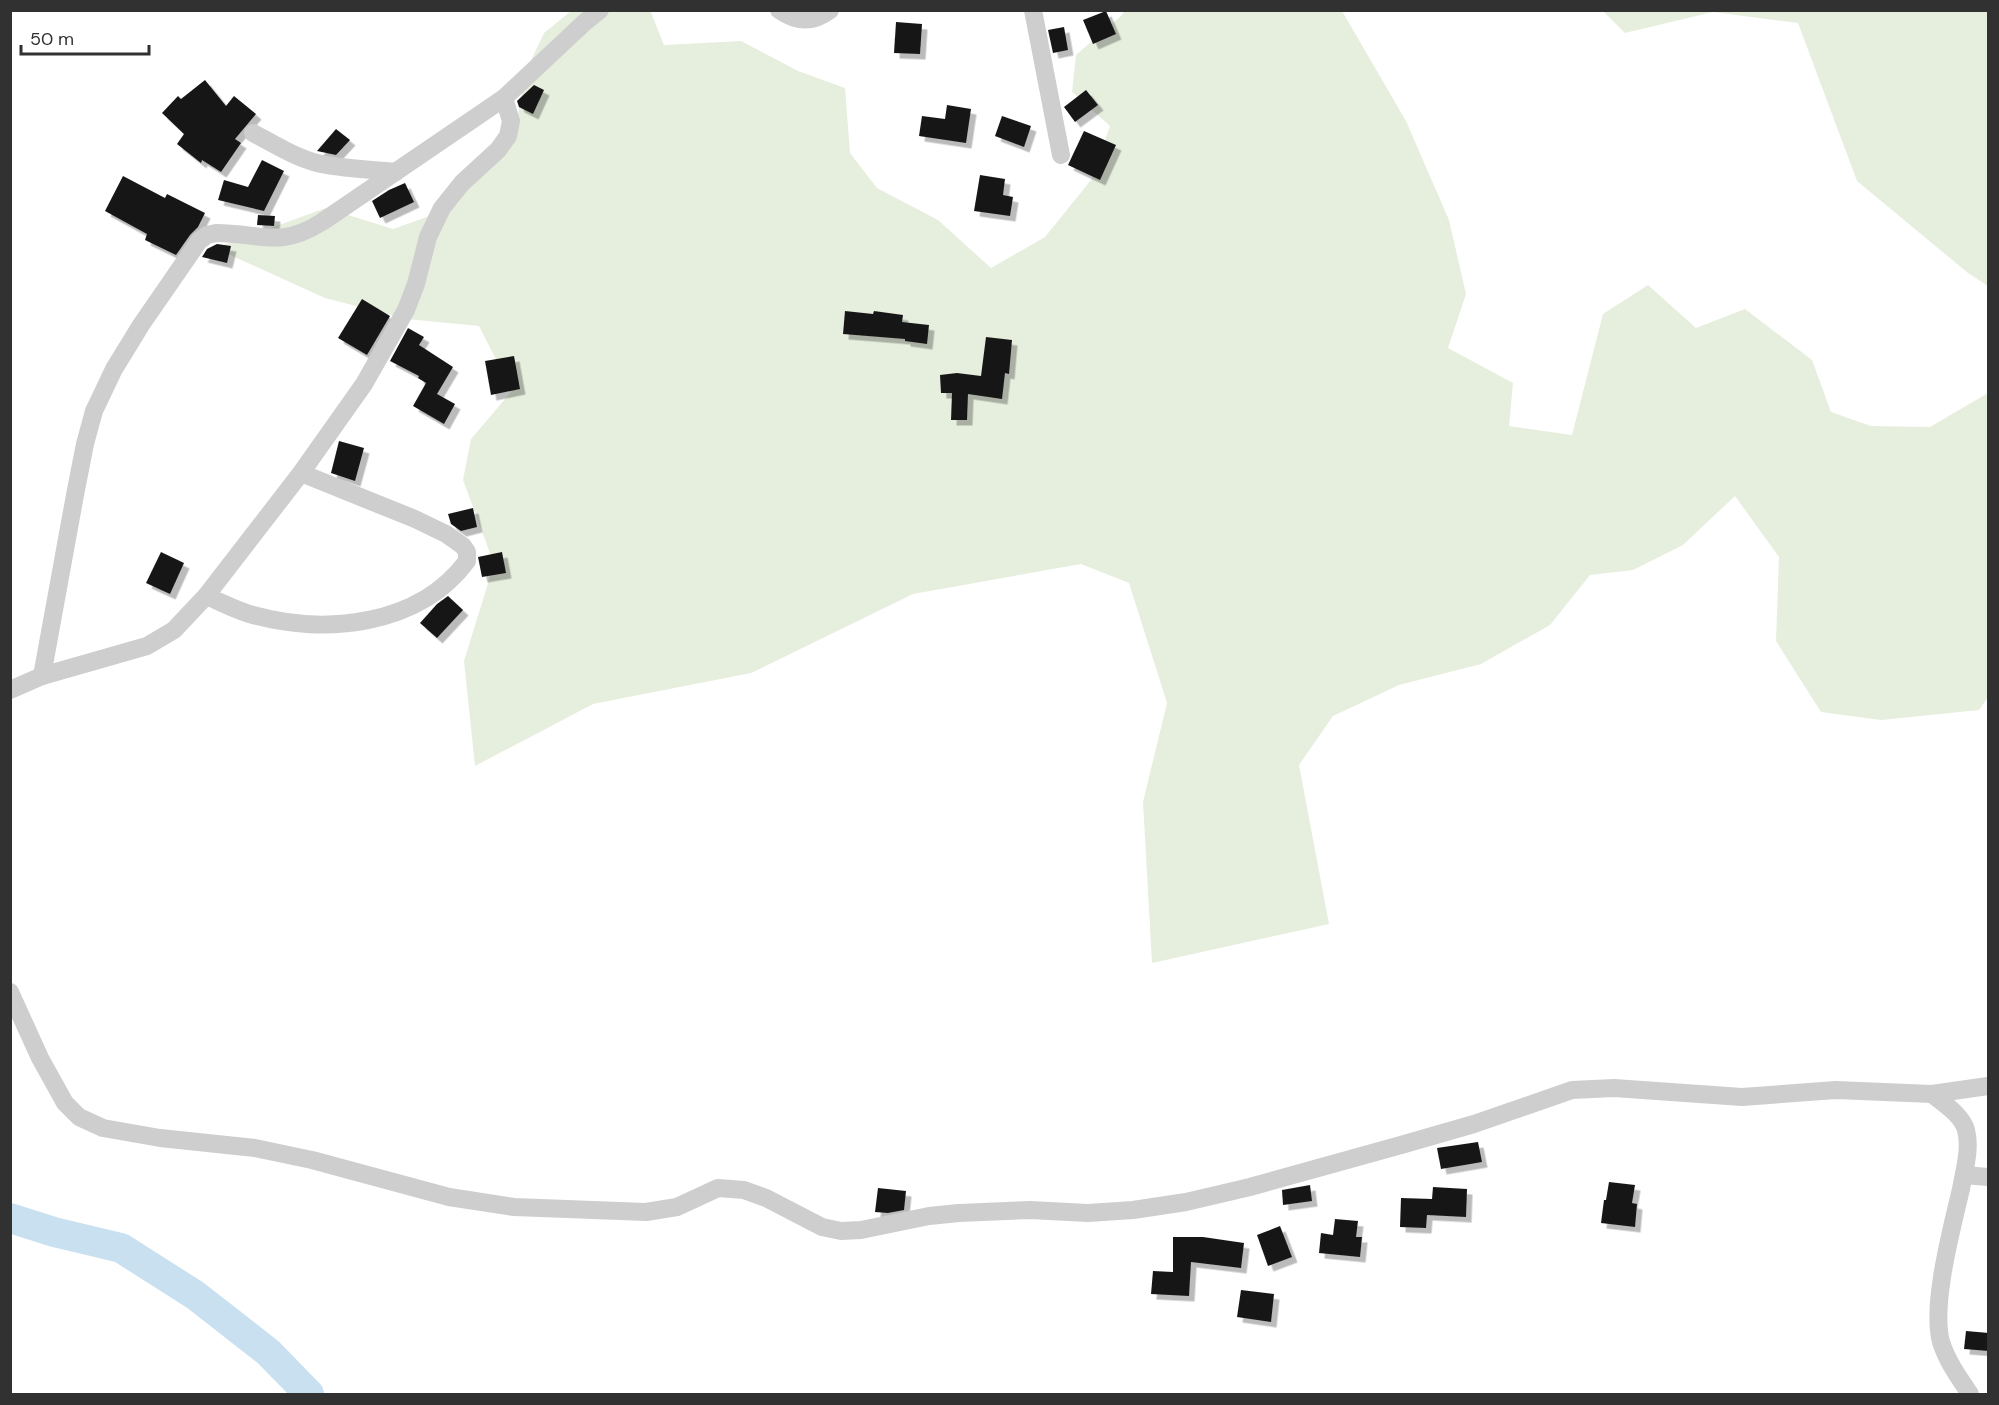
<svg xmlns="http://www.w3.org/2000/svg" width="1999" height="1405" font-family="'DM Sans',sans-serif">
<defs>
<filter id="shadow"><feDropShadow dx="5.5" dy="5.5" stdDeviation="0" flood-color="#0004"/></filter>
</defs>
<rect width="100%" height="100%" fill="#fff"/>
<g fill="#e6efde">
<polygon points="650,10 664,45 741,41 798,71 845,88 850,153 877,188 938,220 991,268 1045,237 1091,180 1110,126 1072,92 1076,55 1122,15 1124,11 1342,11 1406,121 1449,220 1466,294 1448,348 1513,383 1509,426 1572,435 1603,314 1648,285 1696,328 1745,309 1812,360 1831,412 1871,426 1930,427 1988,393 1988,697 1979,710 1881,720 1821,712 1776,641 1779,557 1735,496 1683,545 1633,570 1590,575 1550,625 1481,664 1399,685 1333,716 1299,765 1329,924 1152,963 1143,802 1167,703 1129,583 1081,564 913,594 751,673 593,704 475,766 464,661 494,564 463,480 471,439 512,391 479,326 407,319 325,298 215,248 326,208 393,229 449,209 515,132 526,71 544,33 571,11"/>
<polygon points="1603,11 1988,11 1988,286 1968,273 1857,181 1798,23 1713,12 1625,33"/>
</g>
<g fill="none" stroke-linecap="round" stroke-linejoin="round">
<polyline stroke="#c9e0f0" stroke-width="30" points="10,1218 54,1232 121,1248 195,1295 268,1352 309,1394"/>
</g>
<g fill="#181818" filter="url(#shadow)">
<polygon points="1106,11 1116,34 1093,44 1083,20"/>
<polygon points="896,22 922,24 920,54 894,53"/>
<polygon points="1064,27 1068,50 1053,53 1048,30"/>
<polygon points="205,80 226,106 234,96 256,114 235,139 241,143 221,172 202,160 201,163 177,144 184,134 162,113 178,96 181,99"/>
<polygon points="534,85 544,90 533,114 519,107 517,101"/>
<polygon points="1086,90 1098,105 1075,122 1064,107"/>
<polygon points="947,105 971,109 966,143 919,136 922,116 945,119"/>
<polygon points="1002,116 1031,126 1024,147 995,136"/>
<polygon points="336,129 350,140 336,155 317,151"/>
<polygon points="1084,131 1116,145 1100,180 1068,165"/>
<polygon points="262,160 284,171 264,211 218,200 224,180 248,187"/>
<polygon points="980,175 1005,179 1003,195 1013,197 1010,216 974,211"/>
<polygon points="123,176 165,198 167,194 205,213 198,227 190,235 176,255 145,240 147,234 105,211"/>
<polygon points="405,183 414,202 380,218 372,201 389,190"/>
<polygon points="258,215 275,216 274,226 257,225"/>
<polygon points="217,244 231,246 227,263 202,257 207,249"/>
<polygon points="362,299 390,316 367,355 338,338"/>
<polygon points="845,311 873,314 874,311 903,315 902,322 929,325 927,344 905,341 905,339 843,334"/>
<polygon points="408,328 424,337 419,345 453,367 437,394 455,404 444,424 413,406 426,383 418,378 419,376 390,361"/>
<polygon points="986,337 1012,340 1009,374 1005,373 1002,399 968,394 967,420 951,420 952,393 941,393 940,375 957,373 981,376"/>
<polygon points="514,356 520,389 491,395 485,361"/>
<polygon points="339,441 364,448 355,481 331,473"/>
<polygon points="473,508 477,527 461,531 451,524 448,514"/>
<polygon points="161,552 184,563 170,594 146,583"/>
<polygon points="502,552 506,573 482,577 478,557"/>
<polygon points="448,596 463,610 437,638 420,623 437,604"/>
<polygon points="1478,1142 1482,1162 1441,1169 1437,1148"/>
<polygon points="1609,1182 1635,1185 1632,1203 1637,1204 1635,1227 1601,1223 1604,1200 1606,1200"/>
<polygon points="1310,1185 1312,1201 1283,1205 1282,1190"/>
<polygon points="1433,1187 1467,1189 1466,1217 1427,1215 1426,1228 1400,1227 1401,1198 1432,1199"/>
<polygon points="878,1188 906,1191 904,1210 888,1213 875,1212"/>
<polygon points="1335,1219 1358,1221 1356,1237 1362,1237 1360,1257 1319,1253 1321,1233 1333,1235"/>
<polygon points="1280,1226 1292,1257 1268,1266 1257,1235"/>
<polygon points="1173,1237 1203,1237 1244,1243 1241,1268 1191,1262 1189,1296 1151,1294 1153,1271 1173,1272"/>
<polygon points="1241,1290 1274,1294 1271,1322 1237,1317"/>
<polygon points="1966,1331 1989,1333 1989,1351 1964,1349"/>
</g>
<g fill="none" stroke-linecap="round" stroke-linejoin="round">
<g stroke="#cecece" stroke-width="18">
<path d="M779,10C796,22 813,23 830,10"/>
<polyline points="1033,10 1061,155"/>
<path d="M253,133C274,144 294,157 317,163C342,169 370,169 396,172"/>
<path d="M206,596C221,602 237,611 253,615C325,635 419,626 467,561V552L463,546L446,534L415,519L301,473"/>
<path d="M42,676L75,495L85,444L94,411L114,369L141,325L199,241L207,235L216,233C261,233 279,249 322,222L504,98"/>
<polyline points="10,690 42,676 147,646 174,630 206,596 301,473 364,384 406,310 416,284 428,237 442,208 462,183 498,150 508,136 511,121 504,98 585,22 600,10"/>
<polyline points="10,992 40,1058 65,1103 79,1117 103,1128 160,1138 255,1148 312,1160 449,1197 514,1207 646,1212 677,1207 718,1188 744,1190 766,1198 822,1227 841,1231 861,1230 929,1216 959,1213 1030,1210 1088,1213 1133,1210 1186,1202 1250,1187 1401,1145 1474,1124 1572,1090 1614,1088 1742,1097 1836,1090 1932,1094 1988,1086"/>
<path d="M1932,1094C1943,1103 1962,1115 1966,1130C1971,1148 1964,1172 1961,1189C1952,1228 1931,1304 1941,1342C1947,1361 1959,1378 1970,1394"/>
<polyline points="1964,1175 1988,1177"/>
</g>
</g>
<rect width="1999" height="1405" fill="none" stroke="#313131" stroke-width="24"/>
<path d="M21 45v9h128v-9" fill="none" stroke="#313131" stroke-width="3"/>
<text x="30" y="45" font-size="18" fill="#313131" stroke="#ffffff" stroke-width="4.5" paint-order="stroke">50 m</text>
</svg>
